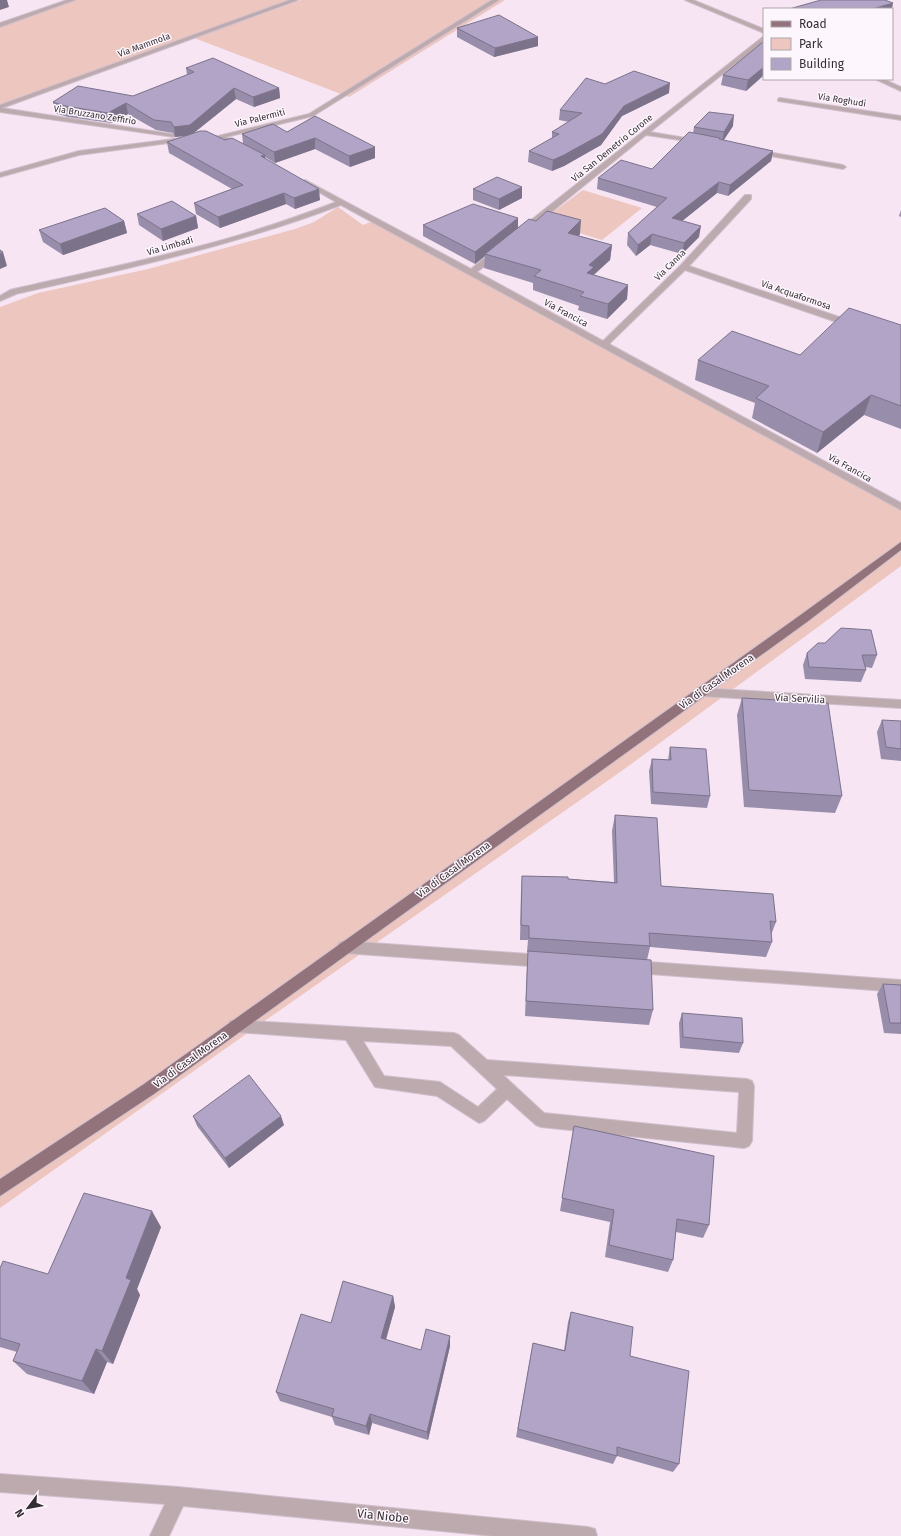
<svg xmlns="http://www.w3.org/2000/svg" width="901" height="1536" font-family="'Fira Sans',sans-serif">
<rect width="100%" height="100%" fill="#f7e5f4"/>
<g fill="#ecc6bf">
<polygon points="72,0 295,0 0,107 0,25"/>
<polygon points="301,0 505,0 349,97 194,38"/>
<polygon points="583,190 642,208 602,240 541,221"/>
<polygon points="338,207 363,225 376,220 901,505 901,566 623,770 256,1027 0,1208 0,307 38,293 148,269 295,229 314,222"/>
</g>
<g fill="none" stroke-linecap="round" stroke-linejoin="round">
<g stroke="#d0c0cd" stroke-width="2">
<g id="minor">
<polygon points="67,0 75,0 0,27 0,23"/>
<polygon points="290,0 298,0 2,108 172,134 174,135 174,137 0,112 0,105"/>
<polygon points="492,0 499,0 313,116 226,137 243,146 244,147 241,149 214,137 309,114"/>
<polygon points="685,0 693,0 764,29 764,33"/>
<polygon points="764,36 764,41 650,132 698,140 700,141 700,143 646,135 527,232 521,232 521,228"/>
<polygon points="875,79 883,79 901,87 901,91"/>
<polygon points="780,98 901,116 901,120 778,101 778,99"/>
<polygon points="189,137 192,139 191,140 79,155 0,177 0,173 79,151"/>
<polygon points="756,150 843,165 846,167 843,169 754,153 754,151"/>
<path d="M305,180L471,269L494,250H500V254L477,272L603,341L681,265L745,195H751V199L689,266L854,322V326H848L685,270L609,344L901,503V510L341,205C236,245 126,269 16,294L0,301V296L10,290C65,277 121,266 176,252C231,239 284,222 336,202L303,183L301,182Z"/>
<polygon points="700,688 901,700 901,708 700,696 694,692"/>
<polygon points="344,941 543,955 548,957 550,961 548,965 543,967 344,953 339,951 337,947 339,943"/>
<polygon points="635,961 901,980 901,992 635,973 630,971 628,967 630,963"/>
<path d="M235,1020L454,1033L459,1035L487,1060L747,1079L752,1081L754,1086L752,1141L749,1146L744,1148L541,1127L536,1125L507,1099L484,1121L479,1123L437,1096L375,1087L346,1040L235,1032L230,1031L228,1026L230,1021ZM363,1041L451,1046L497,1089L478,1107L440,1082L384,1076ZM503,1075L739,1092L737,1133L544,1113Z"/>
<polygon points="0,1474 178,1487 588,1527 595,1529 597,1536 493,1536 183,1506 169,1536 150,1536 165,1504 0,1492"/>
</g>
</g>
<g stroke="#d0c0cd" stroke-width="2">
<polygon id="major" points="901,542 901,550 807,622 154,1094 0,1196 0,1179 144,1084 799,616"/>
</g>
<use href="#minor" fill="#bcaaae" fill-rule="evenodd"/>
<use href="#major" fill="#93737b" fill-rule="evenodd"/>
</g>
<g fill="#988daa">
<polygon points="457,28 538,37 538,46 494,57 457,37"/>
<polygon points="764,41 764,75 746,91 721,85 723,75"/>
<polygon points="186,68 279,88 280,98 254,107 236,99 194,133 243,143 242,134 287,132 315,116 375,158 350,167 315,149 275,163 265,157 265,159 320,200 295,209 286,204 220,228 196,214 194,203 232,189 169,153 167,142 186,136 175,137 173,133 156,130 128,114 111,123 68,117 55,113 53,102 133,96 187,75"/>
<polygon points="605,84 669,93 622,116 601,145 564,166 552,171 528,162 529,151 552,138 552,132 569,122 559,120 560,110"/>
<polygon points="733,126 723,140 773,151 771,161 728,196 717,193 682,221 699,237 682,254 650,245 636,256 627,245 628,233 657,207 597,189 598,178 652,169 693,133 694,127"/>
<polygon points="473,189 522,198 499,210 473,200"/>
<polygon points="901,210 901,217 899,216"/>
<polygon points="137,214 196,216 198,228 163,241 139,225"/>
<polygon points="518,218 518,227 580,234 579,236 612,245 610,260 594,275 628,285 627,299 607,319 578,310 579,306 533,290 533,283 484,268 485,256 475,264 423,236 423,225"/>
<polygon points="124,221 127,233 63,255 43,242 39,230"/>
<polygon points="901,325 901,429 864,415 817,453 752,418 755,403 695,380 698,360 800,355"/>
<polygon points="807,653 877,655 872,668 865,667 866,670 861,682 805,679 803,665"/>
<polygon points="742,698 842,796 835,813 744,807 737,715"/>
<polygon points="882,720 901,721 901,761 881,759 877,732"/>
<polygon points="670,747 710,796 707,808 651,804 649,771 652,759 668,760"/>
<polygon points="615,815 661,886 776,922 771,935 772,942 766,957 650,947 647,960 653,1010 649,1025 525,1016 527,967 528,952 527,952 528,940 520,940 521,890 522,876 614,882 612,831"/>
<polygon points="883,984 901,985 901,1034 884,1033 877,994"/>
<polygon points="682,1013 743,1043 739,1053 680,1048 679,1023"/>
<polygon points="193,1116 284,1125 229,1168 197,1126"/>
<polygon points="574,1126 709,1225 703,1238 676,1232 673,1260 668,1272 605,1257 610,1222 560,1211"/>
<polygon points="161,1227 137,1289 140,1295 113,1364 107,1362 94,1394 27,1374 13,1361 17,1352 0,1347 0,1268 48,1274"/>
<polygon points="393,1296 395,1307 386,1340 421,1350 450,1336 450,1346 428,1440 372,1423 369,1435 335,1425 332,1417 280,1401 276,1392 331,1323"/>
<polygon points="571,1312 630,1356 679,1464 673,1472 617,1456 613,1464 516,1437 533,1343 564,1350 568,1322"/>
</g>
<g fill="#7c738b">
<polygon points="0,0 7,0 9,7 0,10"/>
<polygon points="893,3 892,9 872,9"/>
<polygon points="538,37 538,46 494,57 495,48"/>
<polygon points="764,67 764,75 746,91 748,80"/>
<polygon points="670,83 669,93 622,116 601,145 564,166 552,171 553,160 624,106"/>
<polygon points="234,88 236,99 191,135 175,137 174,127"/>
<polygon points="279,88 280,98 254,107 253,97"/>
<polygon points="126,103 128,114 111,123 108,113"/>
<polygon points="734,115 733,126 722,143 724,132"/>
<polygon points="315,138 315,149 275,163 274,152"/>
<polygon points="375,147 375,158 350,167 349,156"/>
<polygon points="773,151 771,161 728,196 730,185"/>
<polygon points="265,155 266,166 261,156"/>
<polygon points="719,182 717,193 671,230 672,218"/>
<polygon points="522,187 522,198 499,210 499,199"/>
<polygon points="319,189 320,200 295,209 294,198"/>
<polygon points="284,193 286,204 220,228 218,217"/>
<polygon points="196,216 198,228 163,241 161,229"/>
<polygon points="518,218 518,230 485,254 485,256 475,264 475,252"/>
<polygon points="581,220 580,234 567,247 568,233"/>
<polygon points="124,221 127,233 63,255 60,244"/>
<polygon points="701,226 699,237 682,254 684,243"/>
<polygon points="652,234 650,245 636,256 638,245"/>
<polygon points="612,245 610,260 593,275 587,273 589,265"/>
<polygon points="3,252 7,266 0,269 0,254"/>
<polygon points="628,285 627,299 607,319 608,304"/>
<polygon points="871,395 864,415 817,453 823,432"/>
<polygon points="281,1116 284,1125 229,1168 225,1158"/>
<polygon points="152,1211 161,1227 137,1289 140,1295 113,1364 102,1351 126,1278"/>
<polygon points="393,1296 395,1307 383,1349 381,1338"/>
<polygon points="450,1336 450,1346 428,1440 427,1432"/>
<polygon points="96,1349 107,1362 94,1394 82,1381"/>
<polygon points="370,1414 372,1423 369,1435 366,1426"/>
</g>
<g fill="#b1a4c6" stroke="#7c738b">
<polygon points="821,0 885,0 893,3 872,9 789,9"/>
<polygon points="499,15 538,37 495,48 457,28"/>
<polygon points="764,41 764,67 748,80 723,75"/>
<polygon points="213,58 279,88 253,97 234,88 190,125 174,127 171,122 154,120 126,103 108,113 65,106 53,102 78,86 133,96 194,72 186,68"/>
<polygon points="634,71 670,83 624,106 602,134 564,155 553,160 529,151 559,134 552,132 582,113 560,110 586,78 605,84"/>
<polygon points="709,112 734,115 724,132 694,127"/>
<polygon points="315,116 375,147 349,156 315,138 274,152 242,134 273,124 287,132"/>
<polygon points="200,131 206,131 225,140 232,138 265,155 261,156 319,189 294,198 284,193 218,217 194,203 243,185 167,142"/>
<polygon points="689,132 720,138 719,139 773,151 730,185 719,182 672,218 701,226 684,243 652,234 638,245 628,233 667,198 598,178 621,160 652,169"/>
<polygon points="497,177 522,187 499,199 473,189"/>
<polygon points="172,201 196,216 161,229 137,214"/>
<polygon points="473,204 518,218 475,252 423,225"/>
<polygon points="105,208 124,221 60,244 39,230"/>
<polygon points="547,211 581,220 568,233 612,245 589,265 594,267 587,273 628,285 608,304 580,296 584,292 534,276 541,270 485,254 529,219 536,221"/>
<polygon points="0,250 3,252 0,254"/>
<polygon points="849,308 901,325 901,406 871,395 823,432 756,398 769,386 698,360 732,331 800,355"/>
<polygon points="841,628 871,630 877,655 862,655 866,670 809,667 807,653 818,643 825,643"/>
<polygon points="742,698 828,703 842,796 749,790"/>
<polygon points="882,720 901,721 901,749 886,747"/>
<polygon points="670,747 706,749 710,796 653,792 652,759 671,760"/>
<polygon points="615,815 657,818 661,886 773,894 776,922 770,921 772,942 649,933 650,946 529,938 529,926 521,925 522,876 568,877 568,879 617,883"/>
<polygon points="528,951 651,960 653,1010 526,1001"/>
<polygon points="883,984 901,985 901,1023 890,1023"/>
<polygon points="682,1013 742,1018 743,1043 683,1037"/>
<polygon points="249,1075 281,1116 225,1158 193,1116"/>
<polygon points="574,1126 714,1156 709,1225 677,1219 673,1260 609,1245 614,1210 562,1198"/>
<polygon points="84,1193 152,1211 126,1278 131,1280 102,1351 96,1349 82,1381 13,1361 20,1344 0,1338 0,1268 3,1261 48,1274"/>
<polygon points="343,1281 393,1296 381,1338 421,1350 426,1329 450,1336 427,1432 370,1414 366,1426 332,1416 334,1409 276,1392 301,1314 331,1323"/>
<polygon points="571,1312 633,1327 630,1356 689,1371 679,1464 617,1447 617,1456 518,1429 533,1343 565,1351"/>
</g>
<g text-anchor="middle" stroke-width="3" stroke-linejoin="round" paint-order="stroke">
<g font-size="9" fill="#342d33" stroke="#fdf6fc">
<text transform="translate(144 45) rotate(-20)" y="3">Via Mammola</text>
<text transform="translate(842 100) rotate(9)" y="3">Via Roghudi</text>
<text transform="translate(95 115) rotate(9)" y="3">Via Bruzzano Zeffirio</text>
<text transform="translate(260 118) rotate(-14)" y="3">Via Palermiti</text>
<text transform="translate(612 148) rotate(-39)" y="3">Via San Demetrio Corone</text>
<text transform="translate(170 246) rotate(-16)" y="3">Via Limbadi</text>
<text transform="translate(670 265) rotate(-45)" y="3">Via Canna</text>
<text transform="translate(796 295) rotate(19)" y="3">Via Acquaformosa</text>
<text transform="translate(566 313) rotate(28)" y="3">Via Francica</text>
<text transform="translate(850 468) rotate(29)" y="3">Via Francica</text>
</g>
<g font-size="10" fill="#342d33" stroke="#fdf6fc">
<text transform="translate(716 681) rotate(-35)" y="4">Via di Casal Morena</text>
<text transform="translate(800 698) rotate(3)" y="4">Via Servilia</text>
<text transform="translate(453 869) rotate(-36)" y="4">Via di Casal Morena</text>
<text transform="translate(190 1059) rotate(-36)" y="4">Via di Casal Morena</text>
</g>
<g font-size="12" fill="#342d33" stroke="#fdf6fc">
<text transform="translate(383 1516) rotate(6)" y="4">Via Niobe</text>
</g>
</g>
<rect x="763" y="8" width="130" height="72" fill="#fdf6fc" stroke="#ada6ac"/>
<rect x="771" y="21" width="20" height="6" fill="#93737b" stroke="#ada6ac"/>
<text x="799" y="28" font-size="12" fill="#342d33">Road</text>
<rect x="771" y="38" width="20" height="12" fill="#ecc6bf" stroke="#ada6ac"/>
<text x="799" y="48" font-size="12" fill="#342d33">Park</text>
<rect x="771" y="58" width="20" height="12" fill="#b1a4c6" stroke="#ada6ac"/>
<text x="799" y="68" font-size="12" fill="#342d33">Building</text>
<g transform="translate(28 1508) rotate(238)" stroke="#fdf6fc" stroke-width="3" paint-order="stroke">
<path d="M0-3L7 15L0 10L-7 15Z" fill="#342d33"/>
<text y="-6" font-size="11" font-weight="bold" text-anchor="middle" fill="#342d33">N</text>
</g>
</svg>
